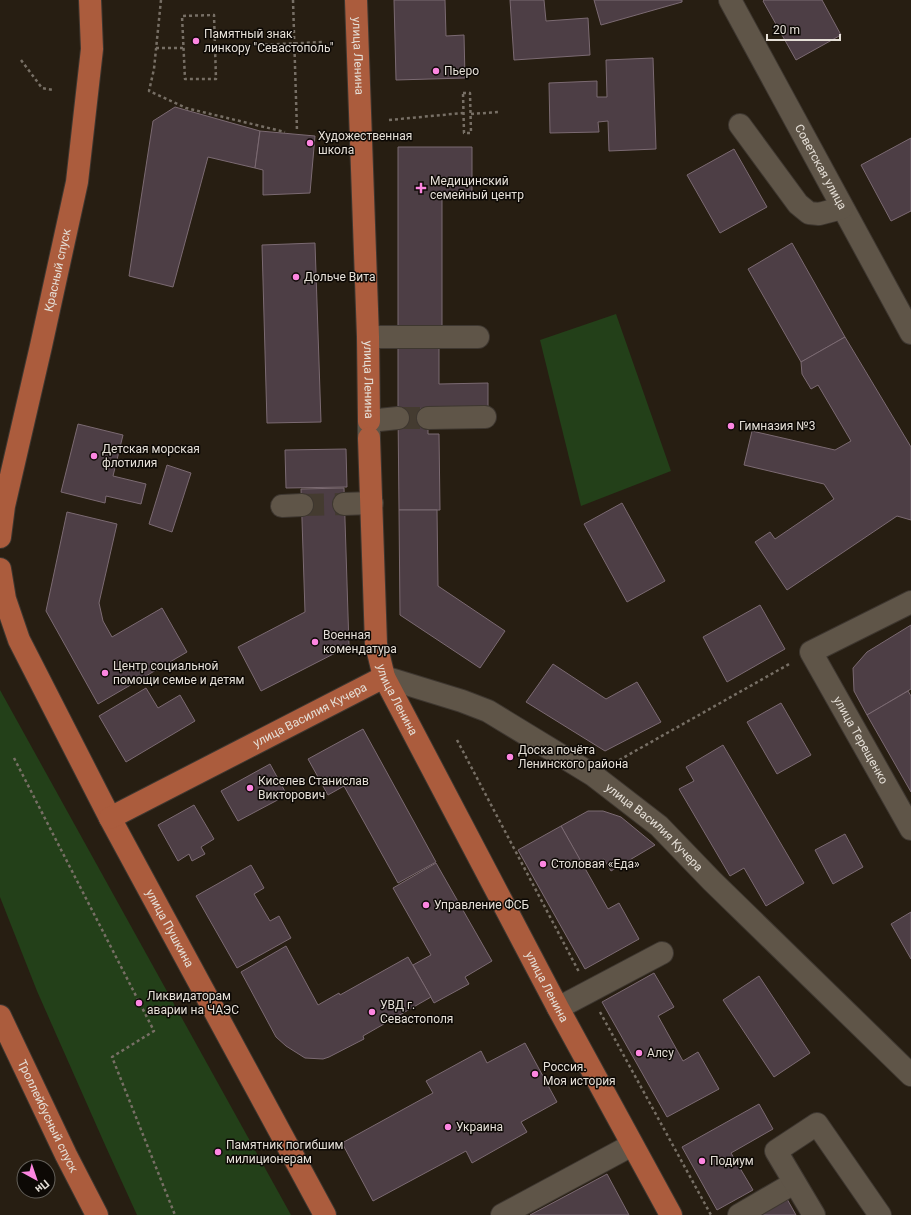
<svg xmlns="http://www.w3.org/2000/svg" width="911" height="1215" font-family="Roboto,sans-serif">
<rect width="100%" height="100%" fill="#271e12"/>
<g fill="#234019">
<polygon points="616,314 671,471 581,506 540,340"/>
<polygon points="0,690 291,1215 137,1215 106,1147 37,991 0,897"/>
</g>
<g fill="#4d3e45" stroke="#7b6a72">
<polygon points="394,0 445,0 446,36 464,35 465,78 396,80"/>
<polygon points="510,0 544,0 546,21 588,18 590,55 514,60"/>
<polygon points="594,0 682,0 682,2 601,25"/>
<polygon points="764,0 822,0 841,35 796,60 763,1"/>
<polygon points="653,58 656,149 609,151 608,121 598,122 599,132 550,133 549,83 597,81 597,97 607,97 606,60"/>
<polygon points="175,107 260,131 255,168 208,157 173,287 129,276 153,121"/>
<polygon points="260,131 315,136 310,193 263,195 263,170 255,168"/>
<polygon points="911,138 911,211 891,221 861,165"/>
<polygon points="398,147 472,147 472,193 442,194 442,327 398,328"/>
<polygon points="734,149 767,207 720,233 687,175"/>
<polygon points="315,243 321,422 267,423 262,245"/>
<polygon points="792,243 845,337 801,362 748,269"/>
<polygon points="845,337 911,447 911,520 897,516 787,590 755,542 770,532 775,539 834,499 824,484 744,465 752,431 835,450 851,441 818,385 811,389 802,374 801,362"/>
<polygon points="439,346 439,384 488,383 488,408 398,410 398,347"/>
<polygon points="428,409 428,434 439,434 440,510 399,510 398,410"/>
<polygon points="78,424 123,435 113,476 146,484 141,504 106,496 105,503 61,492"/>
<polygon points="346,449 347,487 286,488 285,450"/>
<polygon points="167,465 191,473 172,532 149,524"/>
<polygon points="344,488 349,646 261,691 238,647 305,612 301,489"/>
<polygon points="622,503 665,581 627,602 584,524"/>
<polygon points="399,510 437,510 438,586 505,631 480,668 400,615"/>
<polygon points="67,512 117,524 99,603 103,621 112,637 162,608 187,652 98,704 46,611"/>
<polygon points="760,605 785,649 727,682 703,637"/>
<polygon points="911,625 911,689 867,715 854,691 853,668 867,652"/>
<polygon points="553,664 606,699 637,682 661,722 605,751 526,702"/>
<polygon points="146,688 158,708 180,695 195,721 126,762 99,716"/>
<polygon points="908,691 911,696 911,792 867,715"/>
<polygon points="781,703 811,755 777,774 747,722"/>
<polygon points="363,729 436,862 398,883 344,786 328,795 308,759"/>
<polygon points="723,745 804,883 766,906 744,868 730,876 679,789 694,781 686,767"/>
<polygon points="270,764 287,795 238,821 221,791"/>
<polygon points="194,805 214,839 201,847 205,854 192,861 189,854 178,861 158,825"/>
<polygon points="588,811 603,811 621,817 655,845 611,871 604,859 585,869 561,826"/>
<polygon points="561,826 608,909 619,903 639,939 585,969 518,850"/>
<polygon points="845,834 863,867 833,884 815,850"/>
<polygon points="436,863 492,961 465,977 469,984 434,1003 413,965 431,955 393,888"/>
<polygon points="251,865 264,888 254,894 270,921 279,916 291,938 237,968 196,896"/>
<polygon points="911,912 911,959 891,924"/>
<polygon points="286,946 318,1005 339,993 340,995 408,957 431,997 363,1036 364,1039 329,1057 323,1059 305,1058 286,1046 276,1037 241,972"/>
<polygon points="654,973 674,1007 658,1016 683,1061 698,1052 719,1089 667,1117 602,1002"/>
<polygon points="759,976 810,1053 774,1077 723,1000"/>
<polygon points="525,1043 557,1102 521,1122 527,1132 472,1163 466,1151 373,1201 342,1143 433,1093 426,1081 481,1051 487,1063"/>
<polygon points="759,1104 773,1129 731,1153 753,1190 717,1210 682,1147"/>
<polygon points="607,1174 629,1215 530,1215"/>
<polygon points="787,1199 796,1215 758,1215"/>
</g>
<g fill="none" stroke-linecap="round" stroke-linejoin="round">
<g stroke="#443b30" stroke-width="22" stroke-dasharray="22 11" stroke-linecap="butt">
<polyline points="398,418 428,418"/>
<polyline points="302,505 344,504"/>
</g>
<g stroke="#3e3730" stroke-width="24">
<g id="minor">
<path id="s1" d="M730,0L911,333"/>
<polyline points="740,125 798,204 809,213 819,214 842,208"/>
<polyline points="368,337 478,337"/>
<polyline points="428,418 485,417"/>
<polyline points="369,438 369,421 398,418"/>
<polyline points="344,504 372,503"/>
<polyline points="282,506 302,505"/>
<path id="s2" d="M911,602L811,652L911,829"/>
<path id="s3" d="M384,677L462,701L488,711L593,775L659,826L712,881L911,1075"/>
<polyline points="558,1008 662,953"/>
<polyline points="502,1215 632,1145"/>
<polyline points="739,1215 794,1183"/>
<polyline points="814,1215 776,1151 817,1124 880,1215"/>
</g>
</g>
<g stroke="#3e3730" stroke-width="24">
<g id="major">
<path id="s4" d="M356,0L368,337L369,421"/>
<path id="s5" d="M369,438L376,644L384,677L558,1008L671,1215"/>
<path id="s6" d="M0,537L4,506L41,346L77,182L92,49L90,0"/>
<path id="s7" d="M0,569L5,599L19,640L110,818L325,1215"/>
<path id="s8" d="M110,818L384,677"/>
<path id="s9" d="M0,1016L66,1155L97,1215"/>
</g>
</g>
<g stroke="#776f65" stroke-width="2.5" stroke-dasharray="3 3" stroke-linecap="butt">
<polyline points="161,0 154,69 149,91 186,108 285,132"/>
<polyline points="293,0 297,131"/>
<polyline points="215,47 214,15 182,16 185,79 216,79 215,47 323,42"/>
<polyline points="156,48 183,48"/>
<polyline points="21,60 42,88 54,90"/>
<polygon points="463,93 470,93 471,133 464,133"/>
<polyline points="471,114 499,112"/>
<polyline points="389,120 463,113"/>
<polyline points="457,740 579,972"/>
<polyline points="14,758 154,1031 112,1057 175,1215"/>
<polyline points="614,763 791,663"/>
<polyline points="600,1012 711,1215"/>
</g>
<use href="#minor" stroke="#5f5548" stroke-width="22"/>
<use href="#major" stroke="#ab5c3d" stroke-width="22"/>
</g>
<g fill="#fd86e1" stroke="#0d0905" stroke-width="1.5">
<circle cx="196" cy="41" r="4"/>
<circle cx="436" cy="71" r="4"/>
<circle cx="310" cy="143" r="4"/>
<path d="M419 182h4v4h4v4h-4v4h-4v-4h-4v-4h4z"/>
<circle cx="296" cy="277" r="4"/>
<circle cx="731" cy="426" r="4"/>
<circle cx="94" cy="456" r="4"/>
<circle cx="315" cy="642" r="4"/>
<circle cx="105" cy="673" r="4"/>
<circle cx="510" cy="757" r="4"/>
<circle cx="250" cy="788" r="4"/>
<circle cx="543" cy="864" r="4"/>
<circle cx="426" cy="905" r="4"/>
<circle cx="139" cy="1003" r="4"/>
<circle cx="372" cy="1012" r="4"/>
<circle cx="639" cy="1053" r="4"/>
<circle cx="535" cy="1074" r="4"/>
<circle cx="448" cy="1127" r="4"/>
<circle cx="218" cy="1152" r="4"/>
<circle cx="702" cy="1161" r="4"/>
</g>
<g text-anchor="middle" stroke-width="3" stroke-linejoin="round" paint-order="stroke">
<g font-size="12" fill="#e5dfd7" stroke="#0d0905" text-anchor="start">
<text x="204" y="38">Памятный знак<tspan x="204" dy="14">линкору "Севастополь"</tspan></text>
<text x="444" y="75">Пьеро</text>
<text x="318" y="140">Художественная<tspan x="318" dy="14">школа</tspan></text>
<text x="430" y="185">Медицинский<tspan x="430" dy="14">семейный центр</tspan></text>
<text x="304" y="281">Дольче Вита</text>
<text x="739" y="430">Гимназия №3</text>
<text x="102" y="453">Детская морская<tspan x="102" dy="14">флотилия</tspan></text>
<text x="323" y="639">Военная<tspan x="323" dy="14">комендатура</tspan></text>
<text x="113" y="670">Центр социальной<tspan x="113" dy="14">помощи семье и детям</tspan></text>
<text x="518" y="754">Доска почёта<tspan x="518" dy="14">Ленинского района</tspan></text>
<text x="258" y="785">Киселев Станислав<tspan x="258" dy="14">Викторович</tspan></text>
<text x="551" y="868">Столовая «Еда»</text>
<text x="434" y="909">Управление ФСБ</text>
<text x="147" y="1000">Ликвидаторам<tspan x="147" dy="14">аварии на ЧАЭС</tspan></text>
<text x="380" y="1009">УВД г.<tspan x="380" dy="14">Севастополя</tspan></text>
<text x="647" y="1057">Алсу</text>
<text x="543" y="1071">Россия.<tspan x="543" dy="14">Моя история</tspan></text>
<text x="456" y="1131">Украина</text>
<text x="226" y="1149">Памятник погибшим<tspan x="226" dy="14">милиционерам</tspan></text>
<text x="710" y="1165">Подиум</text>
</g>
<g font-size="12" fill="#e5dfd7" stroke="#0d0905">
<text dy="4" stroke="none"><textPath href="#s4" startOffset="56">улица Ленина</textPath></text>
<text dy="4" stroke="none"><textPath href="#s1" startOffset="190">Советская улица</textPath></text>
<text dy="4" stroke="none"><textPath href="#s6" startOffset="273">Красный спуск</textPath></text>
<text dy="4" stroke="none"><textPath href="#s4" startOffset="380">улица Ленина</textPath></text>
<text dy="4" stroke="none"><textPath href="#s5" startOffset="266">улица Ленина</textPath></text>
<text dy="4" stroke="none"><textPath href="#s8" startOffset="225">улица Василия Кучера</textPath></text>
<text dy="4" stroke="none"><textPath href="#s2" startOffset="213">улица Терещенко</textPath></text>
<text dy="4" stroke="none"><textPath href="#s3" startOffset="313">улица Василия Кучера</textPath></text>
<text dy="4" stroke="none"><textPath href="#s7" startOffset="399">улица Пушкина</textPath></text>
<text dy="4" stroke="none"><textPath href="#s5" startOffset="590">улица Ленина</textPath></text>
<text dy="4" stroke="none"><textPath href="#s9" startOffset="111">Троллейбусный спуск</textPath></text>
</g>
</g>
<g transform="translate(36 1179) rotate(140)"><circle r="19" fill="#0d0905" stroke="#635f59"/>
<path d="M0-3L7 15L0 10L-7 15Z" fill="#fd86e1"/>
<text y="-6" font-size="11" font-weight="bold" text-anchor="middle" fill="#e5dfd7">Пн</text>
</g>
<path d="M767 34v6h73v-6" fill="none" stroke="#e5dfd7" stroke-width="2"/>
<text x="773" y="34" font-size="12" fill="#e5dfd7" stroke="#0d0905" stroke-width="3" paint-order="stroke">20 m</text>
</svg>
